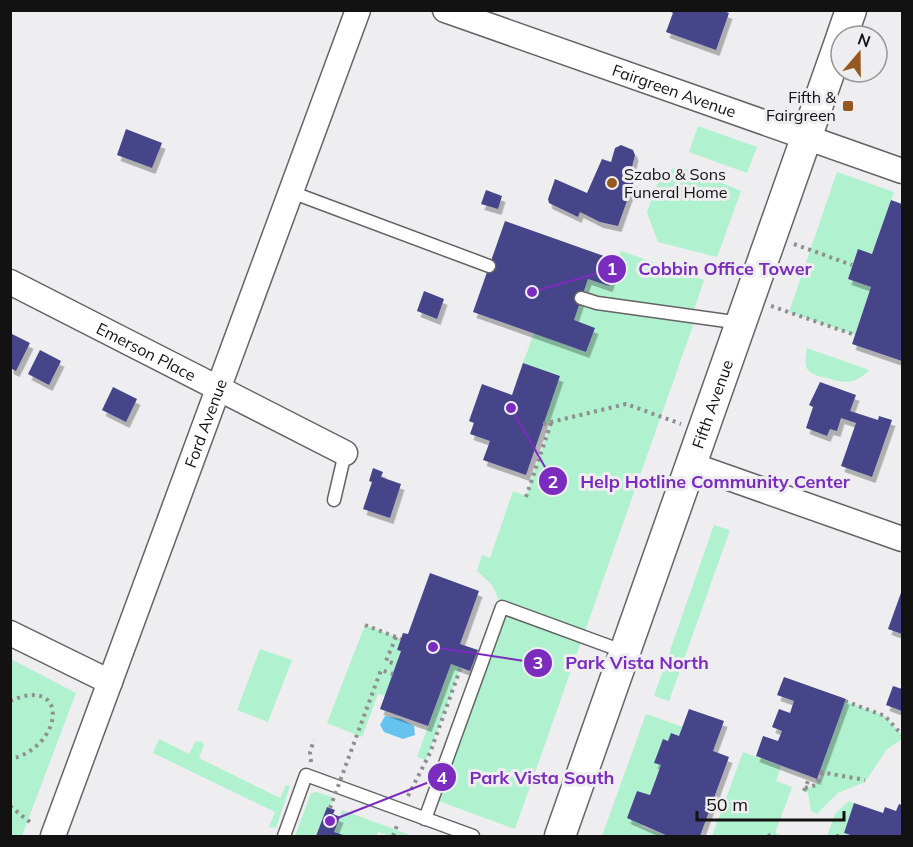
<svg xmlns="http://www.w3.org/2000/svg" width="913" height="847" font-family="Mulish,sans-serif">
<defs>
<filter id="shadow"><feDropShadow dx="3.5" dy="6" stdDeviation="0" flood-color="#0004"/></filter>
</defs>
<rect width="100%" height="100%" fill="#eeeef0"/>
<g fill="#b0f1cf">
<polygon points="698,126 757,147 747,173 689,152"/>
<path d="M675,168L691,170L741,191L717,257L658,242L647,213C653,196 657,173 675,168Z"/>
<polygon points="837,172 894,192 872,254 858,250 848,279 871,287 855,335 789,312"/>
<polygon points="621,251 704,280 692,316 696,317 515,829 433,799 502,607 492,585 477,571 482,555 490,558 513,491 526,496 551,423 543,424 560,376 523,363 534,333 586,352 595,328 574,320 588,279 609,286"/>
<path d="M807,348L869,370C856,384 845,384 827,378C822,377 813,375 809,371C803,366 806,355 807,348Z"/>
<polygon points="714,525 730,530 669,701 654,696"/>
<polygon points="365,625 401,639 397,650 401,651 385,696 378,694 362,737 327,723"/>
<polygon points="260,649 292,660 268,722 237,710"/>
<polygon points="11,659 76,693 22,836 11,836"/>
<polygon points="451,664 461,667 426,760 417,757"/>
<path d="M845,701L885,716L902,735V739L887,749L865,782L838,793L817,814L811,811L808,793L804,791L805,788C816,787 819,782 823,772H820Z"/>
<polygon points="646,714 683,727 679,736 668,741 663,739 661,765 650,795 637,791 627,818 642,824 641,827 668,836 602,836"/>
<polygon points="159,739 189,754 195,742 201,741 204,745 199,758 280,798 286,785 290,786 276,828 269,827 275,812 153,753"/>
<polygon points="743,752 781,766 776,781 792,787 775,833 785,836 712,836"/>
<polygon points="317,792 334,798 330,808 327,807 316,836 295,836 311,793"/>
<polygon points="849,801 854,803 844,833 854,836 827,836 835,814"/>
<polygon points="342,810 413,836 390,836 378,832 377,836 343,836 334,832"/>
</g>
<polygon fill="#66c3f0" points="385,716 401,719 414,726 415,735 403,739 384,732 380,725"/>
<g fill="#464589" filter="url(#shadow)">
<polygon points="667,10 721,10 729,13 716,50 666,32 673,13"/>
<polygon points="126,129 162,143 152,168 117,155"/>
<polygon points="621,145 633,150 635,155 629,179 634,181 618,226 600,222 580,212 578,217 549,203 548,199 555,179 587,193 602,159 611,162 615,148"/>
<polygon points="486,190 502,196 498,209 481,204"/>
<polygon points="891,200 902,204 902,361 852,344 871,287 848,279 858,249 872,254"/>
<polygon points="505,221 618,261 609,286 588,279 574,320 595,328 586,352 473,312"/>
<polygon points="424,291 444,299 437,319 417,311"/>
<polygon points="10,333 30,343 16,371 10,368"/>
<polygon points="40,350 61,361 49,385 28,374"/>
<polygon points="523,363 560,376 526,475 483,460 490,441 470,434 474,423 469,421 482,384 512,395"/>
<polygon points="820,382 856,395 850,411 878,420 879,416 892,420 872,477 841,466 856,423 841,418 837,431 830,429 827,436 806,428 813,407 809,405"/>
<polygon points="113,387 137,399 126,422 102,410"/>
<polygon points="373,468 383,472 381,477 401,484 390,518 363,509 372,482 369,481"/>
<polygon points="430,573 479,591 460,644 478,650 470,671 451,664 428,726 380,709 401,651 397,650 403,633 408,634"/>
<polygon points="902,590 902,634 888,629"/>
<polygon points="784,677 846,699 817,779 756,756 763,736 778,741 782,731 772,727 779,709 790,713 794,701 777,695"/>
<polygon points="893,686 902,689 902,711 886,705"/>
<polygon points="689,709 724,721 713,751 729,757 700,836 668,836 627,818 637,791 650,795 661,765 654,763 663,739 668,741 671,733 679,736"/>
<polygon points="854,803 883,813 885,807 896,811 899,804 902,805 902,836 854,836 844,833"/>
<polygon points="327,807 335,810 333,814 340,817 334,832 346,836 316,836"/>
</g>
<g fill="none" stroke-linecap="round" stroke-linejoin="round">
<g stroke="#646466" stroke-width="15">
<g id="service">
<polyline points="291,192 489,266"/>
<polyline points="581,298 597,303 741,323"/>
<polyline points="334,500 345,453"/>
<polyline points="425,819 502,607 625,652"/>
<polyline points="284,836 306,775 473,836"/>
</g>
</g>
<g stroke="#646466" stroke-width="27">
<g id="minor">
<path id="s1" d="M445,10L902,171"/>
<path id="s2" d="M10,282L345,453"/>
<polyline points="692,465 902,539"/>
<polyline points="10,633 110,682"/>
<path id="s3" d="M53,836L358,10"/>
</g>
</g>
<g stroke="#646466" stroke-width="33">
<g id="tertiary">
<polyline points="842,36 851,10"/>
<path id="s4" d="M560,836L841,39"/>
</g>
</g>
<g stroke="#8f8f91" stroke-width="4" stroke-dasharray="3 4.5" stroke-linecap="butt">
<polyline points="794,244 852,265"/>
<polyline points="771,306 855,335"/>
<polyline points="543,424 626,404 681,424"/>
<polyline points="526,497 551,423"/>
<polyline points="365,625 401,639"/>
<polyline points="396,637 386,661 396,664"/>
<path d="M10,701C71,674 63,748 10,759"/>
<polyline points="845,701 885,716 902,735"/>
<polyline points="311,762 310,752 314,740"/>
<polyline points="820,772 865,780"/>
<polyline points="805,788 816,785 823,772"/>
<polyline points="804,791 810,776"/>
<polyline points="408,796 430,753 461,667"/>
<polyline points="10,806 31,823"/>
<polyline points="393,836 398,823"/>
<polyline points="768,836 775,833"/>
<polyline points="836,836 840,836"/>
</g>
<use href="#service" stroke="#fff" stroke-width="12"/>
<use href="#minor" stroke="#fff" stroke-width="24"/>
<use href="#tertiary" stroke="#fff" stroke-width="30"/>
<polyline stroke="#8f8f91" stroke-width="4" stroke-dasharray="3 4.5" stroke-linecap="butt" points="330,808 381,670 393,674"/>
</g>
<g fill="#97581f" stroke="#eeeef0" stroke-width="2">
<rect x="842" y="100" width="12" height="12" rx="3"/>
<circle cx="612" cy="183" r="6"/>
</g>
<g text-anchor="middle" stroke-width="6" stroke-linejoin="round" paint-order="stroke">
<g font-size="16" fill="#121213" stroke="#eeeef0">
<text dy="6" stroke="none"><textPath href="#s1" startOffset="243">Fairgreen Avenue</textPath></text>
<text dy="6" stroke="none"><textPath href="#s2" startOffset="153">Emerson Place</textPath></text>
<text dy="6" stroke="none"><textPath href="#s4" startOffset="458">Fifth Avenue</textPath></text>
<text dy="6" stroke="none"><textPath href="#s3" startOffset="440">Ford Avenue</textPath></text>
</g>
<g font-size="16" fill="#121213" stroke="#eeeef0" text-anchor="end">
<text x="836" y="103">Fifth &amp;<tspan x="836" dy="18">Fairgreen</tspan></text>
<text x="624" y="180" text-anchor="start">Szabo &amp; Sons<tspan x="624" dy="18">Funeral Home</tspan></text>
</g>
</g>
<path fill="none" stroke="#7b2cbf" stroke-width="2" d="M532 292L612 269M511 408L553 481M433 647L538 663M330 821L442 777"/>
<g fill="#7b2cbf" stroke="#eeeef0" stroke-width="2">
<circle cx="532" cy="292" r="6"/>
<circle cx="511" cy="408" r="6"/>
<circle cx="433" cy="647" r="6"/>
<circle cx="330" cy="821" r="6"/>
<circle cx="612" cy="269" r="15"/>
<circle cx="553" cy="481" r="15"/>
<circle cx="538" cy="663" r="15"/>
<circle cx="442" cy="777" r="15"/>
</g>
<g font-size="18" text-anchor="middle" font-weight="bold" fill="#fff">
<text x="612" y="275">1</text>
<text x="553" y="488">2</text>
<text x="538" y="669">3</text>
<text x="442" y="784">4</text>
</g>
<g font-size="18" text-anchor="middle" font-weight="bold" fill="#7b2cbf" stroke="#eeeef0" stroke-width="6" stroke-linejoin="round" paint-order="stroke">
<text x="725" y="275">Cobbin Office Tower</text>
<text x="715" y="488">Help Hotline Community Center</text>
<text x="637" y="669">Park Vista North</text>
<text x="542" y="784">Park Vista South</text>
</g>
<rect width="913" height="847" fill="none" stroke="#121213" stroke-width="24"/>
<g transform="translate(859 54) rotate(20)"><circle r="28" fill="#eeeef0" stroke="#969698" stroke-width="1.5"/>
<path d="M0-4.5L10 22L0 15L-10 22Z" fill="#97581f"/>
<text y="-9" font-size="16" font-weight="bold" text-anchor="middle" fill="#121213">N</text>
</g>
<path d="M697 811v9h147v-9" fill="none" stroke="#121213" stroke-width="3"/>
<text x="706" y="811" font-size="18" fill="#121213" stroke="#eeeef0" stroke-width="4.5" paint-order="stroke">50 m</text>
</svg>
